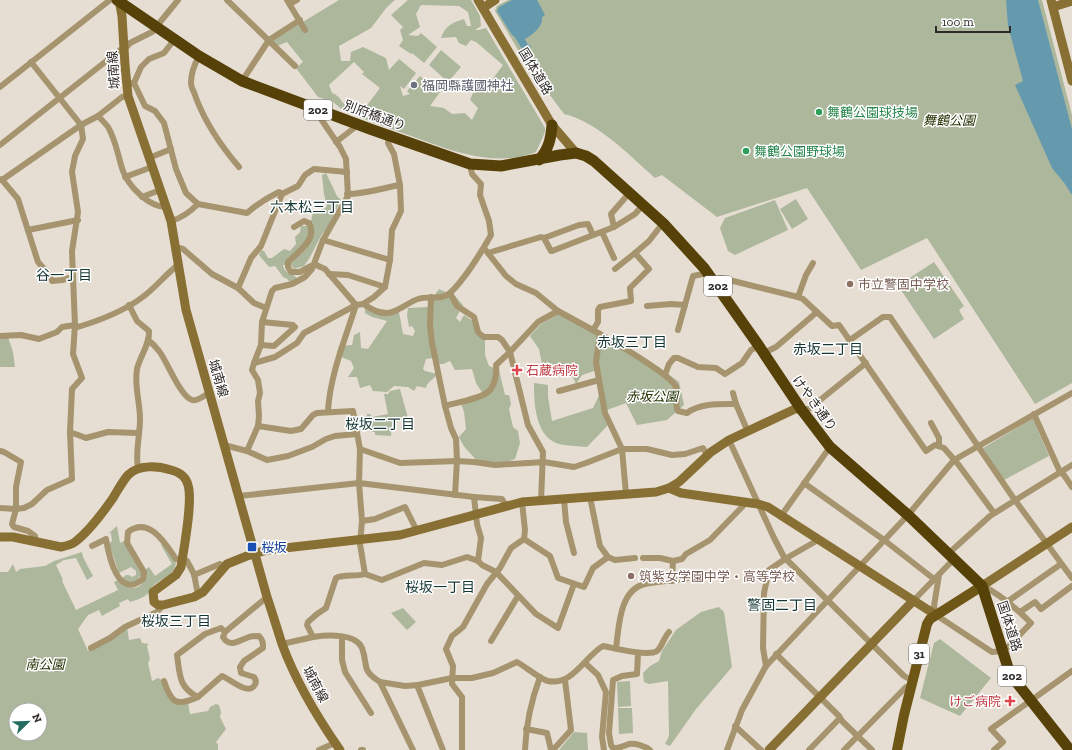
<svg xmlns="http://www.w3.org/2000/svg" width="1072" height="750" font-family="'Zilla Slab','Noto Sans JP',serif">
<rect width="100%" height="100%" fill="#e7ded3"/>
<g fill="#acb79c" fill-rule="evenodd">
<path d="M339,0H395L387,7L371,28L339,46L341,61H350L351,52L363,47L386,58L389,70L399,59L416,73L404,89L400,86L403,96L410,94L407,91L420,76L440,92L430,106L444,108L452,114L465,113L472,120L478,108L470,100L479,78L485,79L489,84L503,65L476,42L471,40L466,46L459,43L456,37L441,38C446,25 452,23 464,19L467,26H471L468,12L459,6L421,5L416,14L420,27L408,35L418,36L421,33L437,47L424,63L412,53L411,54L399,46L403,40L400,30L403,27L391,15L408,0H471L480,16L481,26L475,30H479L486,28L545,128V132L536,152C495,168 452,151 414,137C394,130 375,123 356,116L368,104L380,88L362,74L364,72L354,62L329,85L332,93C342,97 340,102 348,107L350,113L344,111L333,102L318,97L296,68L303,62L287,42L277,46L273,42V40Z"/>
<path d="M508,0H1042L1072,115V383L1035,404L927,238L861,270L807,188L717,217L662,175L655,178C629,155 598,122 564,114L541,83L546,79L537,61L527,65L495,11L497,6Z"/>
<polygon points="441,50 461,67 448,82 429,65"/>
<path d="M326,173L337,196L341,200L327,228L322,234L309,259L304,266L294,269L291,265H283C285,275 292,272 297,278L290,282L286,278H284L275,266L269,267L259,255L261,250L264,251L268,258H272L284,249L290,251L296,244L295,237L300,232L301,226H306L311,221L313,212L318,211L327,207L324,194L322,175Z"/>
<polygon points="796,199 808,219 792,229 780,209"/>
<polygon points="775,200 788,230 735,255 728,251 720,228 725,218"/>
<polygon points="934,262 964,306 959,310 964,319 934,339 901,290 905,287 902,283"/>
<path d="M439,289L455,296L463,305L456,318L460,322L464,315L473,321L481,334L485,335V355L489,366L499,370L505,395H509L511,404L509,409L513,427L518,431L520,443L515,459L505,463L477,461C470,452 464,449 459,437L466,429L464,412L460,401L483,394L476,383L472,369L455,370L450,361L443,364H436L433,358L426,359L423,369L425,371L437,374C434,380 428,380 426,388L417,386L414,391L408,387L394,386L387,392L373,391L370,385L360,388L357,377H348L354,368L351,361L341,357L337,353L339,346L352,345L354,335L360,332L361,348L368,349L387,321L372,317L365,313V309L369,307L399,312L403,334L413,336L415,331L412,326L409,327L407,315L408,308L428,307L434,296Z"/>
<path d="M559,314L660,368L679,382L684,405L667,420L637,425L626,403L607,410L610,423L587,447C579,446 563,446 556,443C535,434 534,403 534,383L548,385V397L552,421L593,408L603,387L594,371L582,375L576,384L569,368L556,374L542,364L539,349L530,336L540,325Z"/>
<polygon points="0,337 8,337 13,352 15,367 0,367"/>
<polygon points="400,389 408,418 392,424 391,436 375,435 375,432 371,432 369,427 358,427 357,418 367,416 367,414 370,414 372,417 388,414 384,394 388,394 390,391"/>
<polygon points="1032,419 1033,419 1049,456 1004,480 983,448"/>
<polygon points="117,526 120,543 124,541 141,570 141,575 137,581 129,583 122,578 126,575 129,575 132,577 136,575 136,571 131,567 119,573 109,544 112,541 111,533 108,534"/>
<path d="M162,544L176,563C174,577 160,578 152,587C150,590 148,594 145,596C140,599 135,600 130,602L128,599L119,603L120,606L102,616L99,610L88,615L78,629L88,651L127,627L129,640L140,638L142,643L149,644L147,646L150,659L148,663L152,681L158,678L163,681L169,699L171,701L188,703L190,714L208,711L210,707L216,704L219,705L221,712L220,717L226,729L216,742L218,745V750H0V572H8L13,564L16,572L20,569L45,566L54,561L82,552L83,557L93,576L87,580L76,558L64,560L56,565L63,580L62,581L76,610L118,590L114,582L118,580C124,589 140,592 145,579C146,576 145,572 146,569L149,567L155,576L172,564L161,545ZM16,710H40V734H16Z"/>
<polygon points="719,607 724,612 732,667 696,709 670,746 665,744 669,736 668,681 649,684 644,682 643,673 650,666 659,661 662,651 676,630 701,612"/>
<polygon points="403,608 416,622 407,630 391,613"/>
<polygon points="940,639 991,678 960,716 920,698 934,643"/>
<polygon points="630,681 631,706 618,707 617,682"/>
<polygon points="618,708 632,708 633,733 619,734"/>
<polygon points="574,732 587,733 588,750 559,750"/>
</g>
<g fill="#659aae">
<path d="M512,0H537L545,15L542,17C543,27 533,34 525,39L528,45H530L533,58L527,62L521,51L522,49L514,36L512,35L497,11L499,7Z"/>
<polygon points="1006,0 1038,0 1072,129 1072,195 1065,184 1052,168 1015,85 1023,81 1008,26"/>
</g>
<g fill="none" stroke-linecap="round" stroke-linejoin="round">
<g stroke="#a5946e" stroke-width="6">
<polyline points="227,0 295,66"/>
<polyline points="287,0 305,30"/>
<polyline points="290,4 297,0"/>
<polyline points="124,50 130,43 152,32 178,0"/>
<path d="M199,56C194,65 191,73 191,83C191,88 195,93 196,98C206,124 221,146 239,167"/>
<polyline points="31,62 81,125 83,139 75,156 72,172 78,212 72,251 73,277"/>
<polyline points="242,81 269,40 300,20"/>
<polyline points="134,83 141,67 149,59 164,53 174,40"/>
<path d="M126,84L134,83L145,106L155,111L164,123L176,169L186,193L198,204L247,213C257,204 267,198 279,192L282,194"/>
<polyline points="0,87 110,0"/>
<path d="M98,116C101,119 105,123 108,127C116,140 118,157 123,171C129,187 149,207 166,207"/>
<polyline points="336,142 358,125"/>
<polyline points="0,145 124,47"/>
<polyline points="149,158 171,149"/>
<polyline points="125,177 152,167"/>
<polyline points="0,179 2,180 18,199 38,262 48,273 52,281 62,280 73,277 75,325 73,354 82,378 72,389 70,432 72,479 47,490 32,504 24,508 16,509 0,508"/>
<polyline points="2,180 81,125 98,116 122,97 128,96"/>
<path d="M347,194C365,194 383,188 400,185"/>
<polyline points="142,197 160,190"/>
<path d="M171,221C182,218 189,213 198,204"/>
<path d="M294,227L304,221L309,223C318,239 298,252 288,262V267L291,272H300L311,266"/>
<polyline points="614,227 611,214 625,198"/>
<polyline points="28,230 78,220"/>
<polyline points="602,232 614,258"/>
<polyline points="544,238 579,225 588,224 593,235"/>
<polyline points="323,240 390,260"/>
<polyline points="175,247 183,249 212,274 238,288 254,303 266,308"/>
<polyline points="484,248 506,276 516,284 536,293 558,311 600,334 596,362 599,380 559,391"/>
<polyline points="488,253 541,237 544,238 551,251 552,251 614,227 635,214 642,206"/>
<polyline points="314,264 325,269 356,305 304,333 297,343 275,357 254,363 261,345 262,322 272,291 275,288 292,284 305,277 312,269 323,240 348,196 346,159 340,147 321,119 319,110"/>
<polyline points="615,269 635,253"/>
<polyline points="329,274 348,275 385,287"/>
<polyline points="713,280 721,278 798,297 803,299 832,326 839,325 926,451 935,445 944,448 958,464 994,513"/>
<polyline points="238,288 251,258 261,246 282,194 298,186 305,175 314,169 347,172"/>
<polyline points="450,293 457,306 474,317 478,332 481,335 484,337 498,337 502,340 510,352 528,425 543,452 541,501"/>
<polyline points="431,297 430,326 432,343 445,406 451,428 456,439 457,460 455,495"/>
<polyline points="798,297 806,275 813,263"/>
<path d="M363,304C370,308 376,313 385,313C396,314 408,302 418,299C429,295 441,301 450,293C464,280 482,251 491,235L489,221L480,195L481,184L472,174L470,164"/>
<path d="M129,305L137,321L149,331C150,344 140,356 137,369C134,386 140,402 140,419C140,436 135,452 138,468"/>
<polyline points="647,306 671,304 685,305"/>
<polyline points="593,330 598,322 598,310 600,307 631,301 630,288 649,269 635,253 649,241 663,223"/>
<polyline points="678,330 693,276 708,273"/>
<path d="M600,334C614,342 671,375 676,387C679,395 674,404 678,411L687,413C700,403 720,404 736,404"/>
<path d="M0,336L21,335L39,339L57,332L62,327L75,325L78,327C101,320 125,311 144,296C156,287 166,274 178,265"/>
<path d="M148,340C152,343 156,347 159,351C167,361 180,396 192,400C197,402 205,395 209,393"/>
<polyline points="850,340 883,317 890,317 1012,496 1072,578"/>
<polyline points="261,345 274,346 295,327 293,325 262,322"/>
<polyline points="764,353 776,347 817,312"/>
<polyline points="254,363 252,370 258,380 260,393 258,401 259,416 258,426"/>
<polyline points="665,375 669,364 674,358 678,358 698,367 716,368 725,374 742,363 751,350 759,346"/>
<polyline points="599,380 605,413 622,449 647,449 672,455 685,454 703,448 707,455"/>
<polyline points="733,393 736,404 748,432"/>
<path d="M445,406C455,403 483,398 489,391C495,385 497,373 496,365L510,352L538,322L558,311"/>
<polyline points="802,409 809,409 866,363"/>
<path d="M328,411C330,376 344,342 355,308L356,305L363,304L374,297L385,287L390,260L392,230L401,211L400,185L394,154L388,143L389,136"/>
<polyline points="1034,414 1060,472 1064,475 1072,487"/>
<polyline points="931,423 939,438 939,446"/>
<polyline points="70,432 86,438 108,432 138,433"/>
<polyline points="729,440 774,538 785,559"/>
<polyline points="224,445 247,451 258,426 291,431 301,429 313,415 317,413 353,411 360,449 359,483 362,521 360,544 365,574 382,580 424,563 442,565 467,557 478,561 482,565 496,572 536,614 558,628 574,584"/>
<polyline points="360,449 400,463 457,461 474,462 495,465 544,462 574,467 586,463 622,449 626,494"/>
<polyline points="0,451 4,452 21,462 16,487 16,509 12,524 14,527 28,531 35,536 36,541"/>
<polyline points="247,451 267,460 288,456 312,447 326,439 335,436 357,434"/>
<polyline points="804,483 884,540 934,579"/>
<polyline points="239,496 359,483 474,497 502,499 506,506"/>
<polyline points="474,497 477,524 481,538 478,561"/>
<polyline points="590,497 600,546 608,557 615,560 635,558"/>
<polyline points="564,499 566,522 574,553"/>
<polyline points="781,516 830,447"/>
<polyline points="362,521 375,519 405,507 417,531"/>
<polyline points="524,539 550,556 558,578 584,587 593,568 608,557"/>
<path d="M92,546L106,539C109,557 118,600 143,579L144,572L127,543L128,532C149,516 165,543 176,559L182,560"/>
<polyline points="949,553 990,516 1072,465"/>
<polyline points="643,558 660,558 673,561"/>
<polyline points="785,558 904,676 913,681"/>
<polyline points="187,561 194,574 198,595"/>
<polyline points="194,575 220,564 223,567"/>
<path d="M939,575L934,606L936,615L992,652L1003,651L1009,646L1031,623C1017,609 1001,595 983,586"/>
<polyline points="672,581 673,561 682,559 686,554 710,540 743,506 744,502"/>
<polyline points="913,601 954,559"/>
<polyline points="1007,602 1061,564"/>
<polyline points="1020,612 1035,602 1041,609 1072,586"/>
<path d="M225,632L221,628L205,634L177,655C180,674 178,687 198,697L222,676C230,679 247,695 254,686C257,683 256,680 254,677L241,673L240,667L244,661L263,648C263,643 263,640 259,636C256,636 253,636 249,637C240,640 230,649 223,637L225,632L267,597"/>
<path d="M313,637C327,635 356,633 362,648C369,667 360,669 380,682"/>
<polyline points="342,637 342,660 345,672 371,713"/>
<polyline points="491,641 518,596"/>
<path d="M282,644L313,637L307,625L308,622L317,614L326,608L336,578C345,574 355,577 365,574"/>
<polyline points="91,648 110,638 125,627 157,612 163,605"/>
<path d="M616,648C619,627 619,590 645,584C659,581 674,581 688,578"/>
<path d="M638,653L637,674L622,676L613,680L609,733L611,745L613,748C619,749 623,746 629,744C635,743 645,746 650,750"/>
<polyline points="776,654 839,716 842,721 872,750"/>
<polyline points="585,663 598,675 606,692 602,737 604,750"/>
<polyline points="766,666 908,515 954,460 1072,393"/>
<path d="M164,681C171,703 176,707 198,697"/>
<polyline points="417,685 443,750"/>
<polyline points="735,726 761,750"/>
<polyline points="526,729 547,733 551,750 554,749 571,730 565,680"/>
<polyline points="319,750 335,743"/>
<polyline points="361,750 363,750"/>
<path d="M413,750L380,682L405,686L418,685L452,678H472L493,673L517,662C526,667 540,679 548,681C573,686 585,656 603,646C614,648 648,657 657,651C662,647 664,637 669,632"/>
<polyline points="462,750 462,697 452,684 453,666 446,649 452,636 463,627 487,584 500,568 511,548 524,539 525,530 522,502"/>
<path d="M525,750C526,724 531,701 540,677"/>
<polyline points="727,750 742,710 766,666 763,648 764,593 769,570 785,559 818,540"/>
<polyline points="809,750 840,718"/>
<polyline points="844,750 906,687 912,685"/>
<polyline points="994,750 1003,742 991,729 1072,671"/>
</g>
<g stroke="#886f33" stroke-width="9">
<path d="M119,0L122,16L125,65L128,96L171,221L186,310L267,597C272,612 277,628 282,644C296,682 317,717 340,750"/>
<polyline points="478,0 552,125 576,153"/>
<polyline points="1051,0 1072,81"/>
<polyline points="1053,7 1072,1"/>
<polyline points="483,8 495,0"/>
<polyline points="669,488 679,482 711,452 729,440 795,409 801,409"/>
<path d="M0,537H13L61,547C66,546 71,545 75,542C88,532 104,511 113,498C118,490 122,482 128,475C139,464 158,466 171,470C179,472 186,477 188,485C193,501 184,548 181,567L176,575L153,592L154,602L158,605H163L194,597L203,592L227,564L247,556L267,550L400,535L522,502L656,492L669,488L681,493L758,504L768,507L936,615"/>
<polyline points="982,586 1072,527"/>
<polyline points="769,750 913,601"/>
</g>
<polyline stroke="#6e5616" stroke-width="10" points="897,750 904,715 927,624 930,619 982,586"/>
<g stroke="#564108" stroke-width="11">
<polyline points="117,0 199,56 242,81 370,129 470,164 501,166 560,155 576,153 586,156 594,161 663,223 704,268 759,346 801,409 830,447 908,515 982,586 1010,674 1070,750"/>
<path d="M539,160C549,149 551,138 552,125"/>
</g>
</g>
<circle fill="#6b7280" stroke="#fff" stroke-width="1.5" cx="414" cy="85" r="4"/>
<g fill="#2e9e5b" stroke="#fff" stroke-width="1.5">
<circle cx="819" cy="112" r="4"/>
<circle cx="746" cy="151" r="4"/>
</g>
<g fill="#8d6e63" stroke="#fff" stroke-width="1.5">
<circle cx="850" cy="284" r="4"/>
<circle cx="631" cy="576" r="4"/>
</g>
<g fill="#e0444e" stroke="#fff" stroke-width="1.5">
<path d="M515 364h4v4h4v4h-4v4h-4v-4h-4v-4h4z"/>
<path d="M1008 695h4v4h4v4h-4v4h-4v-4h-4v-4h4z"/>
</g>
<rect fill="#1a4fb4" stroke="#fff" stroke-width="1.5" x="247" y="542" width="10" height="10" rx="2"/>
<g text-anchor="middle" stroke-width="3" stroke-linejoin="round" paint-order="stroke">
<g fill="#fff" stroke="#6d6a68" stroke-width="1">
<rect x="304" y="100" width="28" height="20" rx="3"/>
<rect x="704" y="276" width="28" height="20" rx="3"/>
<rect x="909" y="644" width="20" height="20" rx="3"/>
<rect x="998" y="666" width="28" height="20" rx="3"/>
</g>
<g font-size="12" font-weight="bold" fill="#2e2a27">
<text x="318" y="114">202</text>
<text x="718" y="290">202</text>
<text x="919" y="658">31</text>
<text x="1012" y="680">202</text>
</g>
<g font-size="13" fill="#2e2a27" stroke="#fff">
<text transform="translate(113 70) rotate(-94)" y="5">城南線</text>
<text transform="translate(536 71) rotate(59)" y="5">国体道路</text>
<text transform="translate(375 115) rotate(20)" y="5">別府橋通り</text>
<text transform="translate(219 378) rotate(74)" y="5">城南線</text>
<text transform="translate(815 403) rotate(54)" y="5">けやき通り</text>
<text transform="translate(1010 626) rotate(72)" y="5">国体道路</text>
<text transform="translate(316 684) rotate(62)" y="5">城南線</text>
</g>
<g font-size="13" fill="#5b616d" stroke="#fff" text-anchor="start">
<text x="422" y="90">福岡縣護國神社</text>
</g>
<g font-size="13" fill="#27864d" stroke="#fff" text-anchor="start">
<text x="827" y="117">舞鶴公園球技場</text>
<text x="754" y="156">舞鶴公園野球場</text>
</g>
<g font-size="13" font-style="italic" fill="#233100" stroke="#fff">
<text x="949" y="125">舞鶴公園</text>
<text x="652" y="401">赤坂公園</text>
<text x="45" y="669">南公園</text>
</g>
<g font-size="13" fill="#785e54" stroke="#fff" text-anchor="start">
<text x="858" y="289">市立警固中学校</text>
<text x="639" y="581">筑紫女学園中学・高等学校</text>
</g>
<g font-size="13" fill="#be3a42" stroke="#fff" text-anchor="start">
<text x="526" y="375">石蔵病院</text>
<text x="1001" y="706" text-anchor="end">けご病院</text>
</g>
<g font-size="13" fill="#164399" stroke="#fff" text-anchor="start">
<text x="261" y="552">桜坂</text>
</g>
<g font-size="14" fill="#163631" stroke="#fff">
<text x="312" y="212">六本松三丁目</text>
<text x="64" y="280">谷一丁目</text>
<text x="632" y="347">赤坂三丁目</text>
<text x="828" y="354">赤坂二丁目</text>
<text x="380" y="429">桜坂二丁目</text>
<text x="440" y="592">桜坂一丁目</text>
<text x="782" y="610">警固二丁目</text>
<text x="176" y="626">桜坂三丁目</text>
</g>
</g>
<g transform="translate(28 722) rotate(67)"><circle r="19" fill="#ffffff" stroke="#abaaa9"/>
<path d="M0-3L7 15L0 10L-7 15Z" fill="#266c61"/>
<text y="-6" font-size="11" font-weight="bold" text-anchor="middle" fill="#2e2a27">N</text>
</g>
<path d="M936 26v6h74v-6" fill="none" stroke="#2e2a27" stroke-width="2"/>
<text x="942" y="26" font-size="12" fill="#2e2a27" stroke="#ffffff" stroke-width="3" paint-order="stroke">100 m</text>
</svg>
